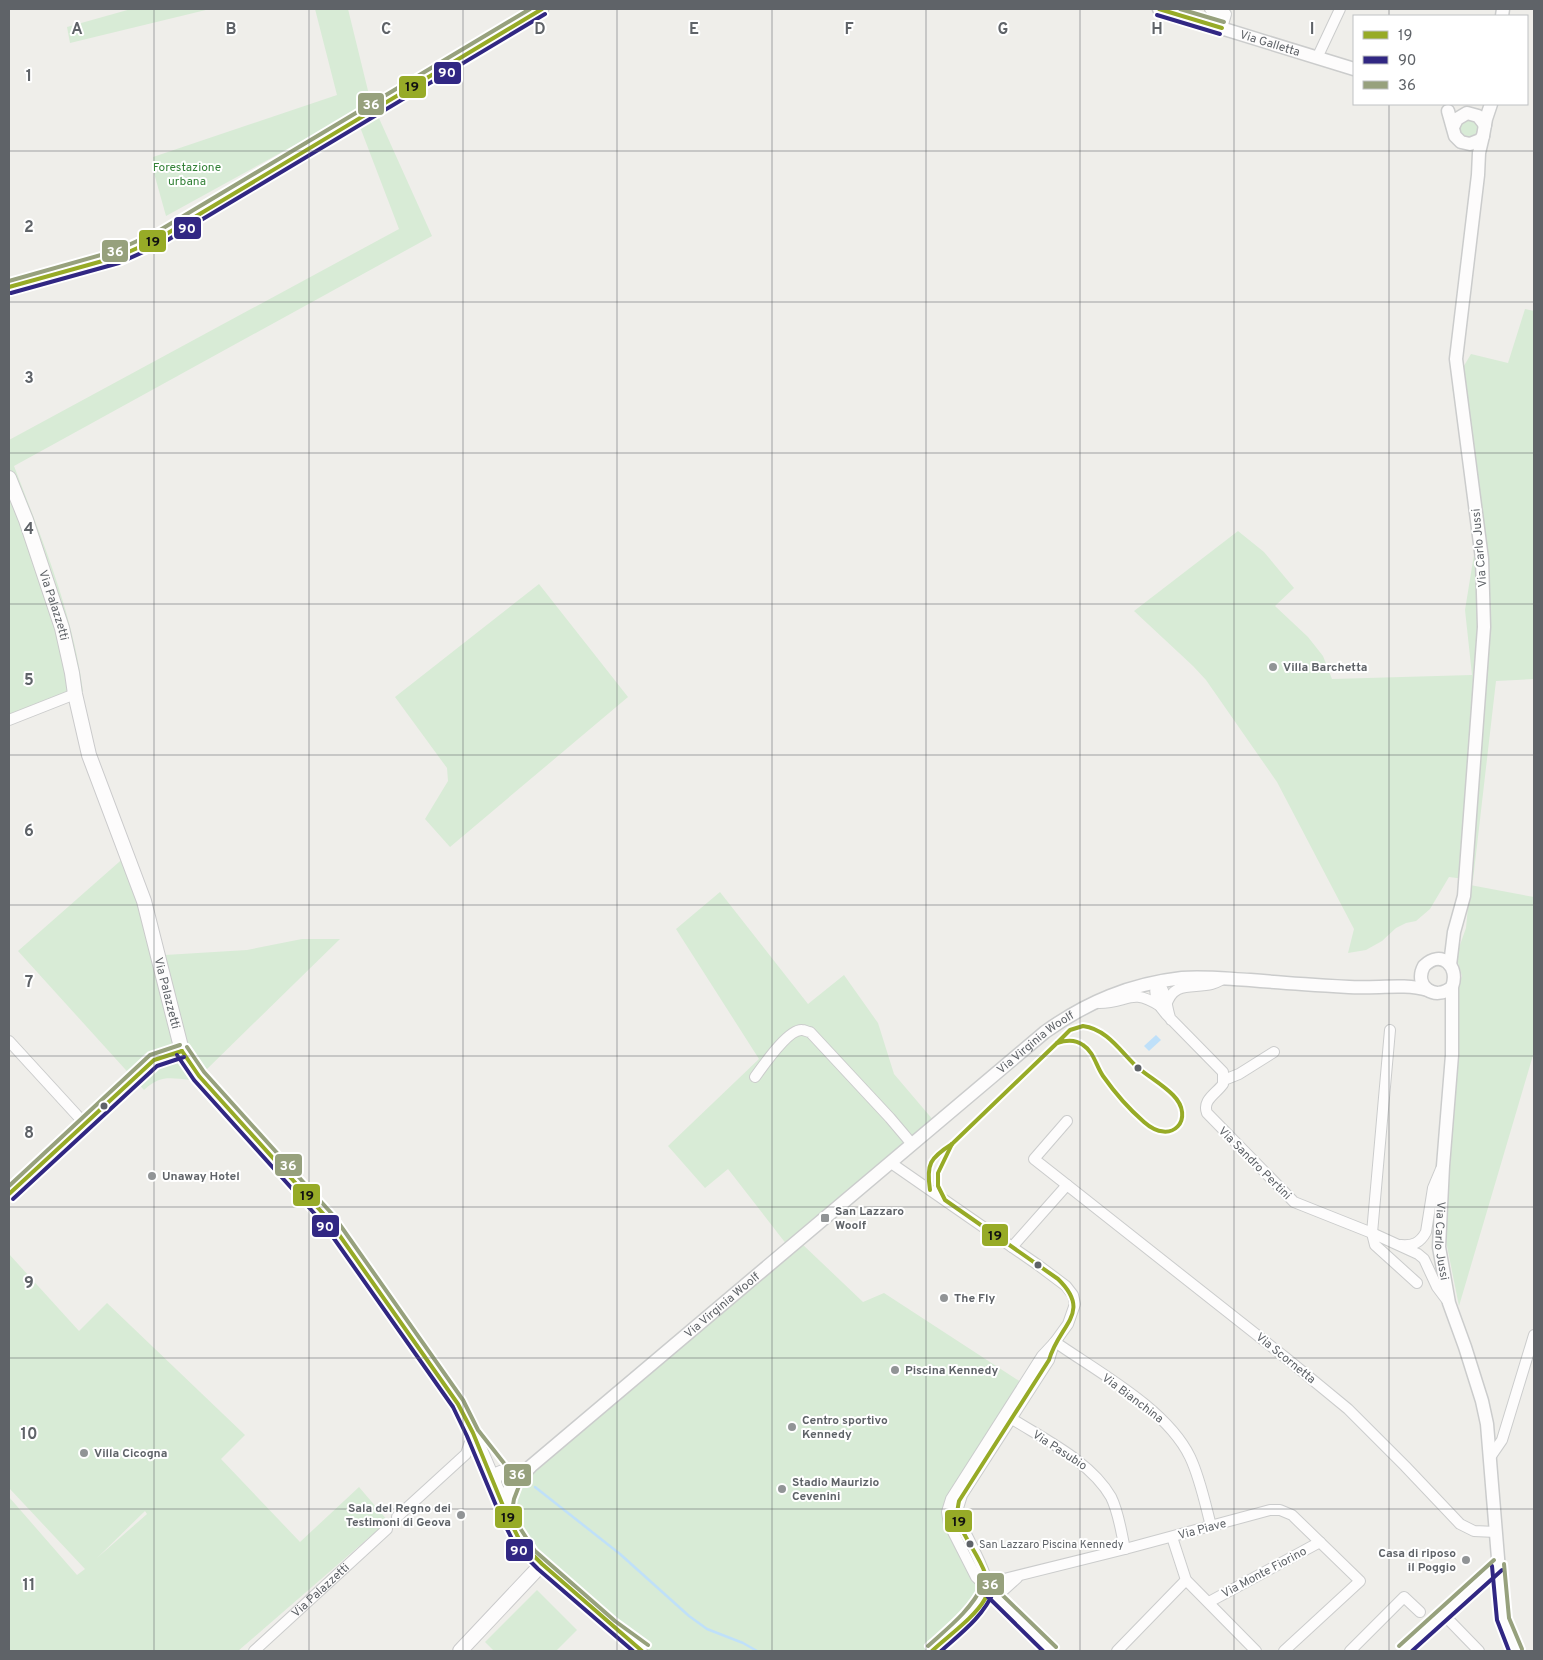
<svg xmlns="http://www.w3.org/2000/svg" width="1543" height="1660" font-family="Overpass,sans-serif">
<rect width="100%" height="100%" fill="#efeeea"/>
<g fill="#d8ebd6" fill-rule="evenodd">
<polygon points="131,9 210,9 70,43 67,27"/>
<polygon points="315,9 348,9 371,103 166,216 154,173 153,157 337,95"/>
<path d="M378,116L432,236L14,466C42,539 73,614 83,691L9,719V440L399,229L360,127Z"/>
<circle cx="1469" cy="128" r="9"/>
<polygon points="1525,309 1534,311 1534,679 1496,681 1473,880 1449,877 1430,909 1416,921 1406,923 1396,928 1382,941 1366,950 1348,953 1354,929 1277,782 1206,680 1193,666 1134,611 1238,531 1264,552 1294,588 1275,606 1308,637 1323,656 1332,679 1472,675 1465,610 1477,536 1452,386 1471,354 1508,363"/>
<polygon points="539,584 628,697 450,847 425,819 448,781 447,768 395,697"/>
<path d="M127,855L150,900L165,955L247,950L302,939H340L206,1070L190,1080C170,1078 160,1075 144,1090L18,951Z"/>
<polygon points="1470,885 1534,897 1534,1052 1459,1306 1445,1236 1459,1037 1455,997 1462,976 1456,956 1466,928"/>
<polygon points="720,892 808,1004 844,975 878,1023 894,1074 934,1121 800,1242 863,1302 884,1293 1027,1386 956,1503 970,1542 992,1578 992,1589 932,1651 644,1651 540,1566 511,1509 515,1492 536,1468 787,1245 728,1169 705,1188 668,1146 759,1059 676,929"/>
<path d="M9,1254L79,1331L107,1303L245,1435L221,1459L300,1542L359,1487L388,1521L238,1651H9V1497L77,1575L85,1569L9,1488ZM145,1511L147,1514L97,1558Z"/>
<polygon points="537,1590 577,1630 556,1651 494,1651 485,1642"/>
</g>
<polygon fill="#bfe0f9" points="1156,1035 1161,1040 1149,1051 1144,1046"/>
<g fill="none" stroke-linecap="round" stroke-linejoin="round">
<polyline stroke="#bfe0f9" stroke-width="2.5" points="535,1487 620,1554 689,1616 707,1629 743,1643 757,1651"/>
<g stroke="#cbcccc" stroke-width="12">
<g id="minor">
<polyline points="1210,9 1226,14 1222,28"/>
<polyline points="1317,58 1340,9"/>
<polyline points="9,720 75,694"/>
<path d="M1099,1003C1129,1003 1130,987 1160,1006"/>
<path d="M1166,1006C1173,980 1193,989 1212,984C1216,983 1219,981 1223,979"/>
<path d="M1171,1020C1166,1009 1167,989 1157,983C1152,995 1158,1005 1166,1014L1223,1072V1084C1216,1094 1202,1100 1207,1113L1294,1202L1372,1233L1418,1254L1424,1259L1437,1287L1449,1303"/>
<polyline points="1390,1030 1372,1233 1375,1245 1417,1283"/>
<polyline points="9,1041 85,1124"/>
<path d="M755,1077C763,1066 788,1029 802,1030C805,1030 807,1032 810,1032L890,1118L912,1144"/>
<polyline points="1224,1080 1239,1074 1274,1052"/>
<polyline points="1067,1121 1034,1159 1067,1185"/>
<polyline points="891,1163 1038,1265 1066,1286 1073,1295 1075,1304 1068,1324 1055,1342 1042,1356 951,1499 947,1512 949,1524 976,1577 1052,1651"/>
<polyline points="9,1194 154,1060 182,1051"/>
<path d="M1401,1245C1413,1246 1420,1243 1426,1232L1433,1188L1441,1169"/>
<polyline points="1012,1247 1067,1185 1286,1358 1348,1409 1405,1466 1460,1524 1474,1531 1496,1532"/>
<path d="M1055,1342C1098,1372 1167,1409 1190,1457C1200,1478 1205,1503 1211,1526"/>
<path d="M1006,1415C1041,1438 1090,1460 1111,1497C1119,1513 1121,1532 1125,1549"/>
<polyline points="1491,1456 1502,1440 1534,1335"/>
<polyline points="397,1517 466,1454 473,1433"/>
<polyline points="958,1518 958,1508 962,1495 1049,1360 1054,1343"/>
<polyline points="1172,1537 1186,1580 1256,1651"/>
<polyline points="542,1564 642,1651"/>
<polyline points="988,1589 996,1581 1125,1549 1270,1510 1280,1510 1292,1515 1360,1581 1284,1651"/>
<polyline points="996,1597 1017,1578"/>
<polyline points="1209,1602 1320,1542"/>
<polyline points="1443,1614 1479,1651"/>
<path id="s1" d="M254,1651L387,1529"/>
<path d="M932,1651C944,1640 987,1604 988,1589C989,1575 963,1529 956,1514"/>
<polyline points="1117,1651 1186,1580"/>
<polyline points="1350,1651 1404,1597 1420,1612"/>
<polyline points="1403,1651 1498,1565"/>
</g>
</g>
<g stroke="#cbcccc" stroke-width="15">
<g id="tertiary">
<path id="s2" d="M1159,9L1354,69"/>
<polyline points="1502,16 1503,9"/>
<polyline points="1448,111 1455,136 1461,142 1470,144 1480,140 1483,136 1486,119 1491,104"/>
<polyline points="1453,127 1457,119 1467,113 1478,116 1485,125"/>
<polyline points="9,287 117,257 158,239 542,9"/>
<polyline points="1450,965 1454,932 1464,896 1484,627 1482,559 1456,359 1478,175 1479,153 1483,136"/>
<path id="s3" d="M1452,987C1435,1002 1413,986 1424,966C1441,949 1460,966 1452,987V1055L1443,1166L1439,1247L1449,1303L1465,1347L1482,1401L1487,1424L1503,1619L1516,1651"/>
<path id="s4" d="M513,1485L531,1466L1045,1032C1087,1002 1130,984 1182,978C1204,976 1228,979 1250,980C1283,983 1316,985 1349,987C1375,989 1403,983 1428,990"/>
</g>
</g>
<g stroke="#cacacb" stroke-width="16">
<g id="secondary">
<path id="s5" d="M9,478L26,520L62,628L72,673L75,694L89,755L144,901L182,1051L199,1076L328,1219L458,1404C470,1428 482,1453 492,1478C506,1512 513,1539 542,1564L460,1651"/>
<path d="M494,1481L496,1475L503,1472C517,1474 514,1481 510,1490C507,1496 507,1506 506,1512"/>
</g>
</g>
<use href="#minor" stroke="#fdfcfc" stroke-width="10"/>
<use href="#tertiary" stroke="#fdfcfc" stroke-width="12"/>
<use href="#secondary" stroke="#fdfcfc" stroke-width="14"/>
<g stroke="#fff" stroke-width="8">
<g id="bus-1">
<polyline points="1159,9 1222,28"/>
<polyline points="9,287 117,257 158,239 542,9"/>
<path d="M1083,1026C1107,1029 1121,1052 1137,1067C1149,1077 1162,1084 1173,1095C1196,1118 1172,1147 1144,1122C1129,1109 1115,1093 1103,1076C1096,1066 1094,1052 1083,1045C1075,1039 1066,1040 1057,1043L1070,1030Z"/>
<polyline points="182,1051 199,1076 328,1219 458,1404 473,1433 506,1513 521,1543 542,1564 642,1651"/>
<polyline points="952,1144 1057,1043"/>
<path d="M930,1190C926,1164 930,1158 952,1144"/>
<polyline points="9,1194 154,1060 182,1051"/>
<path d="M932,1651C948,1636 974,1618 985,1599C998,1576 964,1542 958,1520C956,1514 958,1507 959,1501L1049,1360C1059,1324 1093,1313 1058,1279L945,1200L938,1186V1173L952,1144"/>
</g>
</g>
<g stroke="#fff" stroke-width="8">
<g id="bus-2">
<polyline points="1157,15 1220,34"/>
<polyline points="11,293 119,263 161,244 545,14"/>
<polyline points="177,1055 194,1080 323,1223 453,1407 467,1436 500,1515 516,1547 538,1569 633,1651"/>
<polyline points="13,1199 157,1066 184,1057"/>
<polyline points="1492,1566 1497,1620 1509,1651"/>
<polyline points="984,1593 1043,1651"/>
<path d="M941,1651C961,1633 983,1617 994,1591"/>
<polyline points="1412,1651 1502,1570"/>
</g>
</g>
<g stroke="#fff" stroke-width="8">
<g id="bus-3">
<polyline points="1180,9 1224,22"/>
<polyline points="9,281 115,251 155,233 530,9"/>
<polyline points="187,1047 204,1072 333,1215 463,1400 478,1430 507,1467 517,1472 519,1486 514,1499 512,1511 518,1525 529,1542 535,1551 615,1621 648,1645"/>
<polyline points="9,1186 150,1055 180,1045"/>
<polyline points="1504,1564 1509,1618 1522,1649"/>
<path d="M928,1646C949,1627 970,1611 983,1585L988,1583L992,1585L1056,1647"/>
<polyline points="1399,1646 1494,1560"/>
</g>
</g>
<use href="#bus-1" stroke="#97ab27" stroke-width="4"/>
<use href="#bus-2" stroke="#312783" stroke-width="4"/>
<use href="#bus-3" stroke="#97a17d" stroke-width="4"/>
</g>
<path fill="none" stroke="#5f6368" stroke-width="1" stroke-opacity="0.55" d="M154,9V1651M309,9V1651M463,9V1651M617,9V1651M772,9V1651M926,9V1651M1080,9V1651M1234,9V1651M1389,9V16M1389,104V1651M9,151H1534M9,302H1534M9,453H1534M9,604H1534M9,755H1534M9,905H1534M9,1056H1534M9,1207H1534M9,1358H1534M9,1509H1534"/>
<g fill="#919496" stroke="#fff" stroke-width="2">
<circle cx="1273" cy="667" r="5"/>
<circle cx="152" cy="1176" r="5"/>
<rect x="820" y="1213" width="10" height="10" rx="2.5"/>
<circle cx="944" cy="1298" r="5"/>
<circle cx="895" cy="1370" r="5"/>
<circle cx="792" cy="1427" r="5"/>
<circle cx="84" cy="1453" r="5"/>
<circle cx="782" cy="1489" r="5"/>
<circle cx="461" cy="1515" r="5"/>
<circle cx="1466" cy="1560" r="5"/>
</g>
<g fill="#5f6368" stroke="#fff" stroke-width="2">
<circle cx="1138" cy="1068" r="4.5"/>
<circle cx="104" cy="1106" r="4.5"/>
<circle cx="1038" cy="1265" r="4.5"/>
<circle cx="970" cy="1544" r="4.5"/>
</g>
<g text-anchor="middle" stroke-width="4" stroke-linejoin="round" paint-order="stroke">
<g font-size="11" fill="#5f6368" stroke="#fff" text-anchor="start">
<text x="979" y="1548">San Lazzaro Piscina Kennedy</text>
</g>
<g font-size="12" fill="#5f6368" stroke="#fff">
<text dy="4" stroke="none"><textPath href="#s2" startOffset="116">Via Galletta</textPath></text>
<text transform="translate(1479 548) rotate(-95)" y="4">Via Carlo Jussi</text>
<text dy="4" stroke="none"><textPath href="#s5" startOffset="135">Via Palazzetti</textPath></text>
<text dy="4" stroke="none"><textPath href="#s5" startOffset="540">Via Palazzetti</textPath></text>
<text dy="4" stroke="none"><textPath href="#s4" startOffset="685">Via Virginia Woolf</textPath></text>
<text transform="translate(1255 1163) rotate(45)" y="4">Via Sandro Pertini</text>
<text dy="4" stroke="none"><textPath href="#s3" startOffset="360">Via Carlo Jussi</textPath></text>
<text dy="4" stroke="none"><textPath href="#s4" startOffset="276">Via Virginia Woolf</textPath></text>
<text transform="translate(1286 1358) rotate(39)" y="4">Via Scornetta</text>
<text transform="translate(1133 1398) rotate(37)" y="4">Via Bianchina</text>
<text transform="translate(1060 1450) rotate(33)" y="4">Via Pasubio</text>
<text transform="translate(1202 1529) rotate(-15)" y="4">Via Piave</text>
<text transform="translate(1264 1572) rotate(-28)" y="4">Via Monte Fiorino</text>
<text dy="4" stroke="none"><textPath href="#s1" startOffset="90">Via Palazzetti</textPath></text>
</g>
<g font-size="12" fill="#348238" stroke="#fff">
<text x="187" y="171">Forestazione<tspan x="187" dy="14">urbana</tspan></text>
</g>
<g font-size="12" font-weight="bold" fill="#5f6368" stroke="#fff" text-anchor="start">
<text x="1283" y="671">Villa Barchetta</text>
<text x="162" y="1180">Unaway Hotel</text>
<text x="835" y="1215">San Lazzaro<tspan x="835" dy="14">Woolf</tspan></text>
<text x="954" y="1302">The Fly</text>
<text x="905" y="1374">Piscina Kennedy</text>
<text x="802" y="1424">Centro sportivo<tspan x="802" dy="14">Kennedy</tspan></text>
<text x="94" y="1457">Villa Cicogna</text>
<text x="792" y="1486">Stadio Maurizio<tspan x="792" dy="14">Cevenini</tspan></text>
<text x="451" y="1512" text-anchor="end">Sala del Regno dei<tspan x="451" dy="14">Testimoni di Geova</tspan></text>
<text x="1456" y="1557" text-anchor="end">Casa di riposo<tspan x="1456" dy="14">il Poggio</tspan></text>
</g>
</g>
<g font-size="16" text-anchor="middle" font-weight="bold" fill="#5f6368" stroke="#fff" stroke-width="4" stroke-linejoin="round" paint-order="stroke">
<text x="77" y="34">A</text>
<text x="231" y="34">B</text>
<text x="386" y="34">C</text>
<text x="540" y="34">D</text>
<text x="694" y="34">E</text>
<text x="849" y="34">F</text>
<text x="1003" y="34">G</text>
<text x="1157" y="34">H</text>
<text x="1312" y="34">I</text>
<text x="29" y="81">1</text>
<text x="29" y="232">2</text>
<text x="29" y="383">3</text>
<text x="29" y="534">4</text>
<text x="29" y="685">5</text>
<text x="29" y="836">6</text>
<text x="29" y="987">7</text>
<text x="29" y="1138">8</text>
<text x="29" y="1288">9</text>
<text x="29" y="1439">10</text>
<text x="29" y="1590">11</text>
</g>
<g stroke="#fff" stroke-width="2">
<rect x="433" y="61" width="29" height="24" rx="5" fill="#312783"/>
<rect x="398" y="75" width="29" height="24" rx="5" fill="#97ab27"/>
<rect x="357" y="92" width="28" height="24" rx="5" fill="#97a17d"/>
<rect x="173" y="216" width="29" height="24" rx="5" fill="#312783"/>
<rect x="138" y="229" width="29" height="24" rx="5" fill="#97ab27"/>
<rect x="101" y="239" width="28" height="24" rx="5" fill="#97a17d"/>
<rect x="274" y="1153" width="29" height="24" rx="5" fill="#97a17d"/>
<rect x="292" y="1183" width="29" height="24" rx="5" fill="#97ab27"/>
<rect x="311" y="1214" width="29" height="24" rx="5" fill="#312783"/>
<rect x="981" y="1223" width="28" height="24" rx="5" fill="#97ab27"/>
<rect x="503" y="1463" width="29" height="24" rx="5" fill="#97a17d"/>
<rect x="494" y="1505" width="29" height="24" rx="5" fill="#97ab27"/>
<rect x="944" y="1509" width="29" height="24" rx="5" fill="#97ab27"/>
<rect x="505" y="1538" width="29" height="24" rx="5" fill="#312783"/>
<rect x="976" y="1572" width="29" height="24" rx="5" fill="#97a17d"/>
</g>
<g font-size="14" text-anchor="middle" font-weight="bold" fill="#fff">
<text x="447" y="77">90</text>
<text x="371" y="109">36</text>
<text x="187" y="233">90</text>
<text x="115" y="256">36</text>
<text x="288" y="1170">36</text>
<text x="325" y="1231">90</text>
<text x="517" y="1479">36</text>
<text x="519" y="1555">90</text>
<text x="990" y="1589">36</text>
</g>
<g font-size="14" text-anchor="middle" font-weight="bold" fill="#111">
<text x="412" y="91">19</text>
<text x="153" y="246">19</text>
<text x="307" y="1200">19</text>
<text x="995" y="1240">19</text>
<text x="508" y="1522">19</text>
<text x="959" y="1526">19</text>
</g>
<rect width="1543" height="1660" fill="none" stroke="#5f6368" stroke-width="20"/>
<rect x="1353" y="15" width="175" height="90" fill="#ffffff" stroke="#bfc1c3"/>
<rect x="1363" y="31" width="25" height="8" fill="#97ab27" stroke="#bfc1c3"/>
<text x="1398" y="40" font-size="15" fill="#5f6368">19</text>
<rect x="1363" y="56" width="25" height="8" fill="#312783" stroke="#bfc1c3"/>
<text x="1398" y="65" font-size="15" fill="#5f6368">90</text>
<rect x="1363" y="81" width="25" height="8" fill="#97a17d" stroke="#bfc1c3"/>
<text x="1398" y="90" font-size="15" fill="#5f6368">36</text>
</svg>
